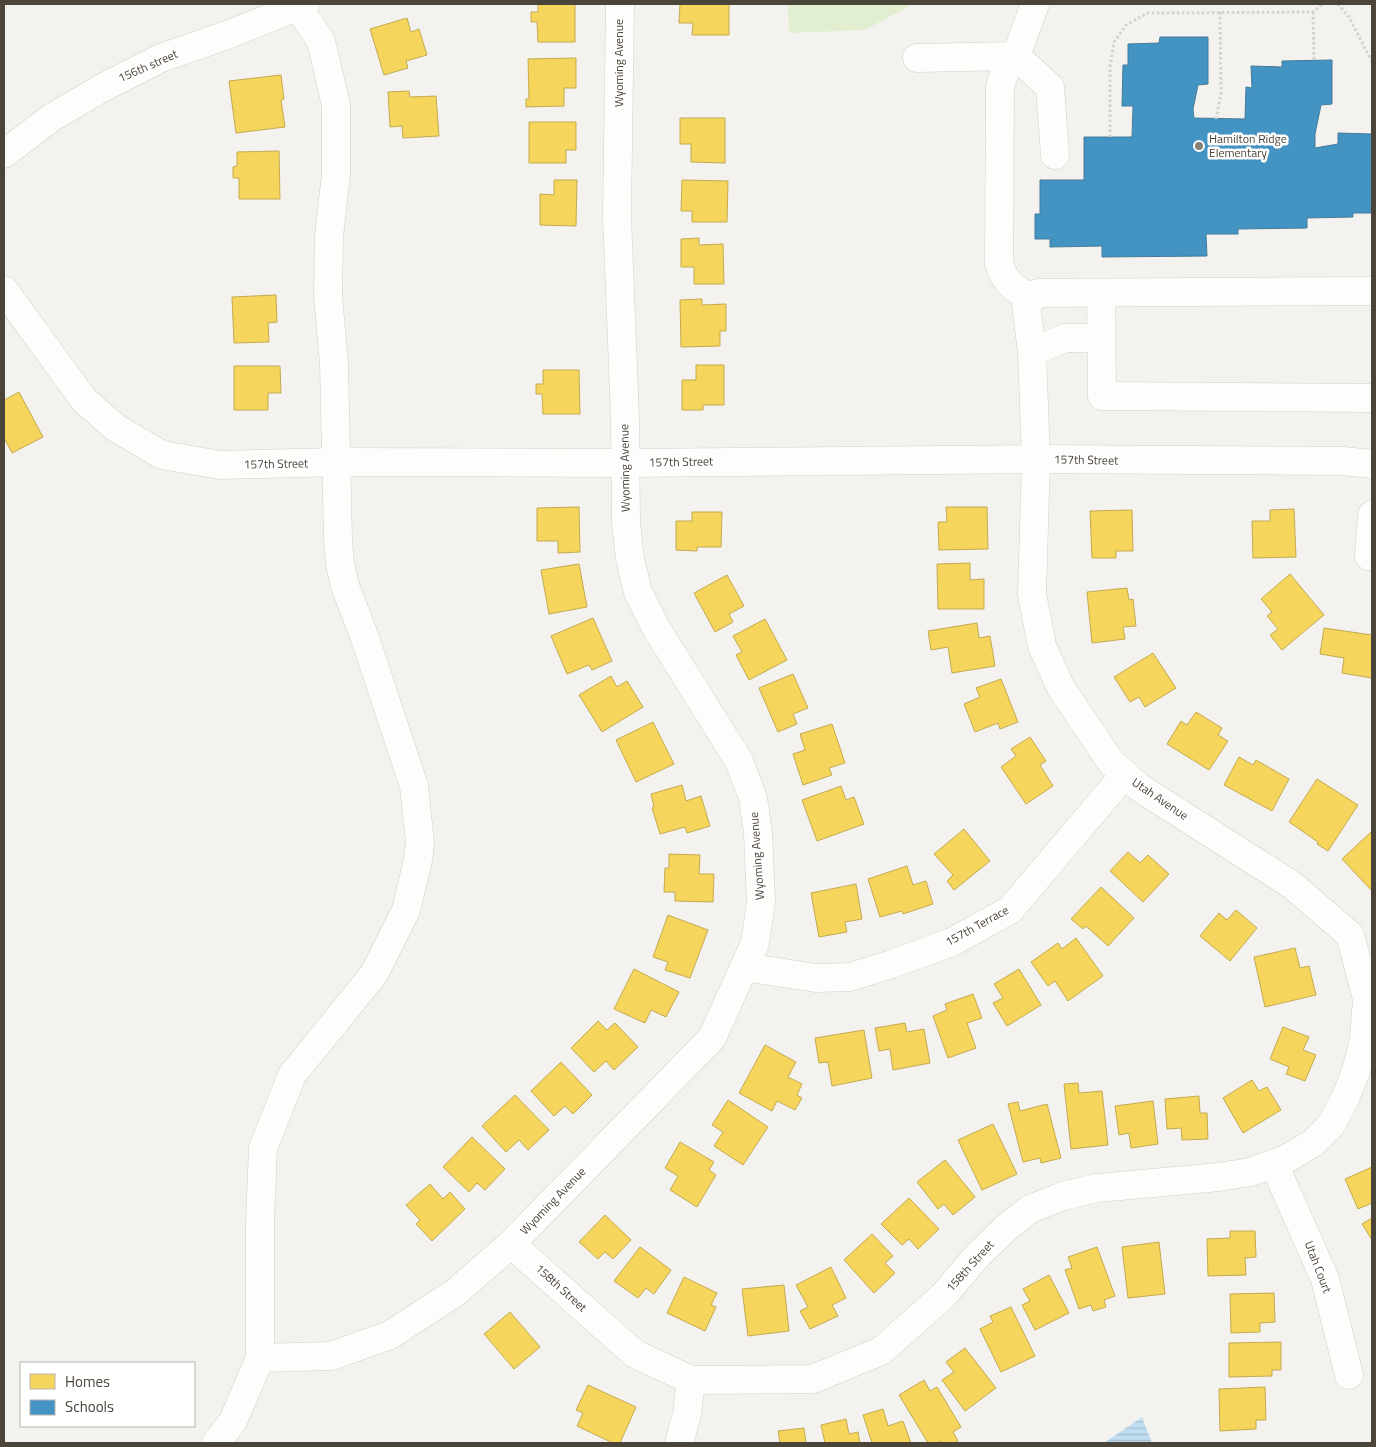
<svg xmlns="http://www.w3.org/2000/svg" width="1376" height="1447" font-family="'Titillium Web',sans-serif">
<defs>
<pattern id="water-rules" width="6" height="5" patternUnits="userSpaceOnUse" patternTransform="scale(1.25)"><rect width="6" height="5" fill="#c0ddf1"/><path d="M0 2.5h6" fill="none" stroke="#a6bfcf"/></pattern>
</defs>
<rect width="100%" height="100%" fill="#f4f2ee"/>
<polygon fill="#e1eecf" points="788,4 913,4 865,30 789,33"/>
<polygon fill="url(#water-rules)" points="1142,1417 1152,1443 1104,1443"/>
<g fill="#f6d55c" stroke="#c3aa52">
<polygon points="538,4 575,4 575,42 538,42 537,22 531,22 531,12 538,12"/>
<polygon points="680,4 729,4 729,35 692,35 693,23 679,23"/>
<polygon points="407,18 411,32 419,29 427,55 406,61 408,68 384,75 370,29"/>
<polygon points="576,58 576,88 564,88 564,106 526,107 526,99 529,99 528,59"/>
<polygon points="281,75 284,99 281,100 285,127 236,133 229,81"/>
<polygon points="409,91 410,97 436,96 439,136 403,138 402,126 390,127 388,92"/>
<polygon points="680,118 725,118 725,163 691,162 691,144 680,144"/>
<polygon points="529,122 576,122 576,150 566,150 566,163 529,163"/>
<polygon points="279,151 280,199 239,199 239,178 233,178 233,167 237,166 237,152"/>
<polygon points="554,180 577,180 576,226 540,225 540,194 554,195"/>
<polygon points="682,180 728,181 727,222 692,222 692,211 681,211"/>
<polygon points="699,238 699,245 723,244 724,284 694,284 694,267 681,267 681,239"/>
<polygon points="276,295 277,322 268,323 269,342 234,343 232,297"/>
<polygon points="702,299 702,305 726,304 726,331 720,331 720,346 681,347 680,300"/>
<polygon points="696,365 724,365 724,405 703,405 703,410 682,410 682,380 696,380"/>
<polygon points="234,366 280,366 281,393 268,393 268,410 234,410"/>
<polygon points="543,370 579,370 580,414 543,414 542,394 536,394 536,384 543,384"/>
<polygon points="19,392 43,437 12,453 4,438 4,400"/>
<polygon points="579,507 580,552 558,553 558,541 537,541 537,508"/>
<polygon points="946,507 987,507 988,549 939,550 938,522 947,522"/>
<polygon points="1294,509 1296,557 1253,558 1252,521 1270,521 1270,510"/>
<polygon points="1132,510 1133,551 1116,551 1116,558 1092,558 1090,511"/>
<polygon points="692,512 722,512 721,547 697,547 697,551 676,550 676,521 692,521"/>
<polygon points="970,563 970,580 984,579 984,609 938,609 937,564"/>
<polygon points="579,564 587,607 549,614 541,570"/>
<polygon points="1290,574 1324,615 1282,650 1270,635 1278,629 1267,616 1272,612 1261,599"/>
<polygon points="727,575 744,606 729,614 733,622 715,632 694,593"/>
<polygon points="1127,588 1129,600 1133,599 1136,626 1123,627 1125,639 1092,643 1087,592"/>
<polygon points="593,618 612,661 592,670 589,665 567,674 551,636"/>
<polygon points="765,619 787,660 749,680 736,655 742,652 733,636"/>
<polygon points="977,623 979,638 990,636 995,666 952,673 948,647 931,650 928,631"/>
<polygon points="1324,628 1372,635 1372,678 1342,673 1344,658 1320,654"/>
<polygon points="1153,653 1176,688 1145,707 1139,697 1130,702 1114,677"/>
<polygon points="793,674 808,708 793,714 797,724 778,732 759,688"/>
<polygon points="611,676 617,687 627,681 643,707 602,732 579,695"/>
<polygon points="1001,679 1018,722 1000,729 998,723 975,732 964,704 980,697 976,688"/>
<polygon points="1196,712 1222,728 1218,735 1228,741 1209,770 1167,744 1181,721 1187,725"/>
<polygon points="653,722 674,764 636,782 616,740"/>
<polygon points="832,724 845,763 829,768 832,775 803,785 793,754 805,750 800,734"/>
<polygon points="1030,737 1046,761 1040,765 1053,786 1026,804 1001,767 1016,756 1011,749"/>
<polygon points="1239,757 1253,765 1256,760 1289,779 1272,811 1224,785"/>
<polygon points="1317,779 1358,805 1328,851 1317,844 1318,842 1289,822"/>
<polygon points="682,785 686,801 701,796 710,826 687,833 685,827 660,834 652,808 654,807 651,794"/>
<polygon points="841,786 846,800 854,797 864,824 817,841 802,800"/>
<polygon points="964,829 990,861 954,890 947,881 953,875 934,854"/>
<polygon points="1372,831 1372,891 1342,859"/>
<polygon points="1128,852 1140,863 1148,855 1169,874 1143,902 1110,871"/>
<polygon points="669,854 700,855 699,874 714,874 713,902 675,901 675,892 664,892 665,868 669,868"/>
<polygon points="907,866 913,885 926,881 933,904 903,914 902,911 880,917 868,879"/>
<polygon points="856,884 862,919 845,922 847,932 819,937 811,893"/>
<polygon points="1101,887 1134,918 1108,946 1086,926 1083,929 1071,919"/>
<polygon points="1236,910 1257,928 1230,961 1200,936 1219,913 1227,920"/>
<polygon points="668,915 708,930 690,978 665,970 668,962 653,957"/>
<polygon points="1076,938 1103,976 1068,1001 1055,981 1048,986 1031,962 1058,943 1062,949"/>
<polygon points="1295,948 1300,968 1309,966 1316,995 1265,1007 1254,957"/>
<polygon points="634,969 679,992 666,1017 651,1010 645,1023 614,1009"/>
<polygon points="1019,969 1041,1005 1007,1026 993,1003 1003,998 994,984"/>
<polygon points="973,994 982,1018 967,1023 976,1048 948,1058 933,1016 947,1010 945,1004"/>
<polygon points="598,1021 607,1030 615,1023 638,1047 614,1070 606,1061 594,1072 571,1048"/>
<polygon points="905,1023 907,1032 924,1029 930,1063 893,1070 890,1049 879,1051 875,1028"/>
<polygon points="1283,1027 1309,1037 1303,1050 1316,1055 1305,1081 1286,1074 1289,1067 1270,1059"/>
<polygon points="864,1030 872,1078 832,1086 828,1062 819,1063 815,1038"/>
<polygon points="765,1045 796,1062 788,1077 802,1084 797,1095 802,1098 795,1110 777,1101 772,1111 739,1093"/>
<polygon points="561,1062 592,1095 573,1114 565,1106 554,1116 531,1091"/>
<polygon points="1252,1080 1259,1091 1267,1087 1281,1110 1243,1133 1223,1098"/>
<polygon points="1078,1083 1079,1093 1102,1091 1108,1145 1071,1149 1064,1084"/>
<polygon points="515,1095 549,1130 528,1150 519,1140 506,1152 482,1126"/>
<polygon points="1199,1096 1200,1113 1207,1113 1208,1139 1182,1140 1181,1128 1167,1129 1165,1099"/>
<polygon points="728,1100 768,1127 743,1165 714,1146 723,1132 712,1125"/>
<polygon points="1153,1101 1158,1144 1131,1148 1129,1133 1119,1135 1115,1106"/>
<polygon points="1018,1102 1020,1111 1047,1104 1061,1158 1041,1163 1040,1158 1023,1162 1008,1104"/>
<polygon points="993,1124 1017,1174 982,1190 958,1140"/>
<polygon points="472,1137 505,1169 485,1190 477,1183 469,1192 443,1167"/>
<polygon points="680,1142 714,1162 709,1170 716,1175 697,1207 670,1190 678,1176 665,1168"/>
<polygon points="945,1160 975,1197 953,1215 944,1204 938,1209 917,1182"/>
<polygon points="1372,1167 1372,1203 1358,1209 1345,1179"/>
<polygon points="430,1184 443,1199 450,1192 465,1209 432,1241 416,1224 420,1220 406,1205"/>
<polygon points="909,1198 939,1229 918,1249 909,1239 902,1245 881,1224"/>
<polygon points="605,1215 631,1240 613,1259 605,1252 598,1259 579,1242"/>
<polygon points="1372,1218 1372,1240 1362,1224"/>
<polygon points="1230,1231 1255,1231 1256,1257 1245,1258 1246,1275 1208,1276 1207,1239 1230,1238"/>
<polygon points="872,1234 893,1256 885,1263 895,1273 874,1293 844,1260"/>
<polygon points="1159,1242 1165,1294 1128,1298 1122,1247"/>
<polygon points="640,1247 671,1270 654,1294 646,1288 638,1298 614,1281"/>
<polygon points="1097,1247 1115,1296 1104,1300 1106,1307 1093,1311 1091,1305 1079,1309 1065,1270 1072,1268 1068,1257"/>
<polygon points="831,1267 846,1298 832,1305 838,1316 810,1329 800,1311 808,1307 796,1285"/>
<polygon points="1049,1275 1069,1313 1035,1330 1022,1305 1030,1301 1023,1289"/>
<polygon points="684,1277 717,1293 711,1305 716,1307 705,1331 667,1313"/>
<polygon points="784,1285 789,1331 748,1336 742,1289"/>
<polygon points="1274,1293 1275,1322 1260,1323 1260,1332 1231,1333 1230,1294"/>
<polygon points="1011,1307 1035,1356 1001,1372 980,1329 993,1322 990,1316"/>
<polygon points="510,1312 540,1347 514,1369 484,1334"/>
<polygon points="1281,1342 1281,1370 1272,1370 1272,1376 1229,1377 1229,1343"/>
<polygon points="965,1348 996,1388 965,1411 942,1380 954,1372 946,1362"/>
<polygon points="924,1380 930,1391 937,1387 961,1427 953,1432 958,1441 955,1443 942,1443 941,1441 937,1443 928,1443 899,1395"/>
<polygon points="588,1385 636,1407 620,1443 613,1443 577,1426 583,1413 576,1410"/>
<polygon points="1265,1387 1266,1420 1256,1420 1256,1429 1220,1431 1219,1389"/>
<polygon points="883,1409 888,1426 903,1421 911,1443 872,1443 863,1415"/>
<polygon points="846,1419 849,1434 858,1432 860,1443 825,1443 821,1425"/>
<polygon points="804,1428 806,1443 780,1443 778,1431"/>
</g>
<polygon fill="#4393c3" stroke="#457b9a" points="1160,37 1208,37 1208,84 1198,85 1193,109 1194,118 1245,119 1246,87 1252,88 1251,66 1282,67 1282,61 1332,60 1332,104 1321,105 1315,134 1315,148 1338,144 1338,133 1372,134 1372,213 1353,213 1353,217 1307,218 1307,228 1238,229 1238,234 1206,234 1207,256 1102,257 1102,246 1050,247 1050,239 1035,239 1035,214 1040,214 1040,180 1084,180 1084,137 1132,137 1133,106 1122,106 1123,65 1128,65 1128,44 1159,43"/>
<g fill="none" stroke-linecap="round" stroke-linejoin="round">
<g stroke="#d2d0cb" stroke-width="29">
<g id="minor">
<polyline points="917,58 1016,56 1050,87 1055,155"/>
<polyline points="4,154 51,118 102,88 161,58 227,35 305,4"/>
<polyline points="4,290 84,400 116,428 162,455 220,465 336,462 625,463 1036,459 1343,461 1372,464"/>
<polyline points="1101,293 1102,396 1372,398"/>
<path d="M1032,298C1015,290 1004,282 999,263L1000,87L1006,68L1016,56L1035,4"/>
<polyline points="1032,352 1065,338 1101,338"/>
<polyline points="1369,556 1372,515"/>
<polyline points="744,967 816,978 850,977 892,964 952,942 1010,910 1125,774"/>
<polyline points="1274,1164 1325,1279 1349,1375"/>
<polyline points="511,1244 635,1354 691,1380 813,1379 881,1351 943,1296 978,1255 1007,1227 1030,1209 1063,1196 1097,1188 1219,1177 1250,1172 1286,1159 1313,1143 1331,1125 1345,1099 1356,1071 1364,1039 1367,999 1350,935 1292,885 1140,788 1111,762 1061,688 1042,646 1032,594 1036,459 1032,352 1026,304 1038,293 1372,291"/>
<polyline points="260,1358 331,1356 390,1335 456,1292 511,1244 712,1038 755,943 761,902 758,833 753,798 739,761 656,628 638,592 630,559 626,523 625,419 617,215 620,4"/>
<polyline points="216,1443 233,1421 260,1358 260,1222 263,1148 292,1075 374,974 406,910 418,860 420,843 414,786 365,638 345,586 340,564 338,539 334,364 328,296 329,236 336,174 336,105 321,41 298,7"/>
<polyline points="679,1443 687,1414 691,1380"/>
</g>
</g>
<g stroke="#d3d2cc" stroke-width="3" stroke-dasharray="2.5 2.5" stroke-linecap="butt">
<polyline points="1338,4 1349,17 1372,62"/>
<polyline points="1313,12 1314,61"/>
<polyline points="1216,119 1221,94 1220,12"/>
<polyline points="1110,137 1110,67 1114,42 1126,25 1148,13 1313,12 1322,4"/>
</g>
<use href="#minor" stroke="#fdfdfc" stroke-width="28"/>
</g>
<circle fill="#868178" stroke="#fff" stroke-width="2" cx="1199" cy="146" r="5"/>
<g text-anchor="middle" stroke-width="5" stroke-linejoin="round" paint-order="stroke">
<g font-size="12" fill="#4b4439" stroke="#fff">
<text transform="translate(619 63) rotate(-90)" y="4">Wyoming Avenue</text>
<text transform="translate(148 66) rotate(-24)" y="4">156th street</text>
<text transform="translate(1086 460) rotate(1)" y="4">157th Street</text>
<text transform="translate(681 462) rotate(-1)" y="4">157th Street</text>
<text transform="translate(276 464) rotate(-1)" y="4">157th Street</text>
<text transform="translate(625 468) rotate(-91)" y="4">Wyoming Avenue</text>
<text transform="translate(1160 799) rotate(34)" y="4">Utah Avenue</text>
<text transform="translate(757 856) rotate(-94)" y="4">Wyoming Avenue</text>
<text transform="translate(977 926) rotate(-29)" y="4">157th Terrace</text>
<text transform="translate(553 1201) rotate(-46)" y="4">Wyoming Avenue</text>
<text transform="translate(970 1266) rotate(-48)" y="4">158th Street</text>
<text transform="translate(1318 1267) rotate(69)" y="4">Utah Court</text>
<text transform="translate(561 1288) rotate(42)" y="4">158th Street</text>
</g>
<g font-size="12" fill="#4b4439" stroke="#fff" text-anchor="start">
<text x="1209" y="143">Hamilton Ridge<tspan x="1209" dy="14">Elementary</tspan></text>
</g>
</g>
<rect width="1376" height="1447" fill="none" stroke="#4b4439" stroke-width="10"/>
<rect x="20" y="1362" width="175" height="65" fill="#ffffff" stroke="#b7b4b0"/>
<rect x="30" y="1374" width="25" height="15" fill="#f6d55c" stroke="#b7b4b0"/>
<text x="65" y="1387" font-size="15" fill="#4b4439">Homes</text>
<rect x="30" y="1400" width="25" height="15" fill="#4393c3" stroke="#b7b4b0"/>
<text x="65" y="1412" font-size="15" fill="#4b4439">Schools</text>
</svg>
